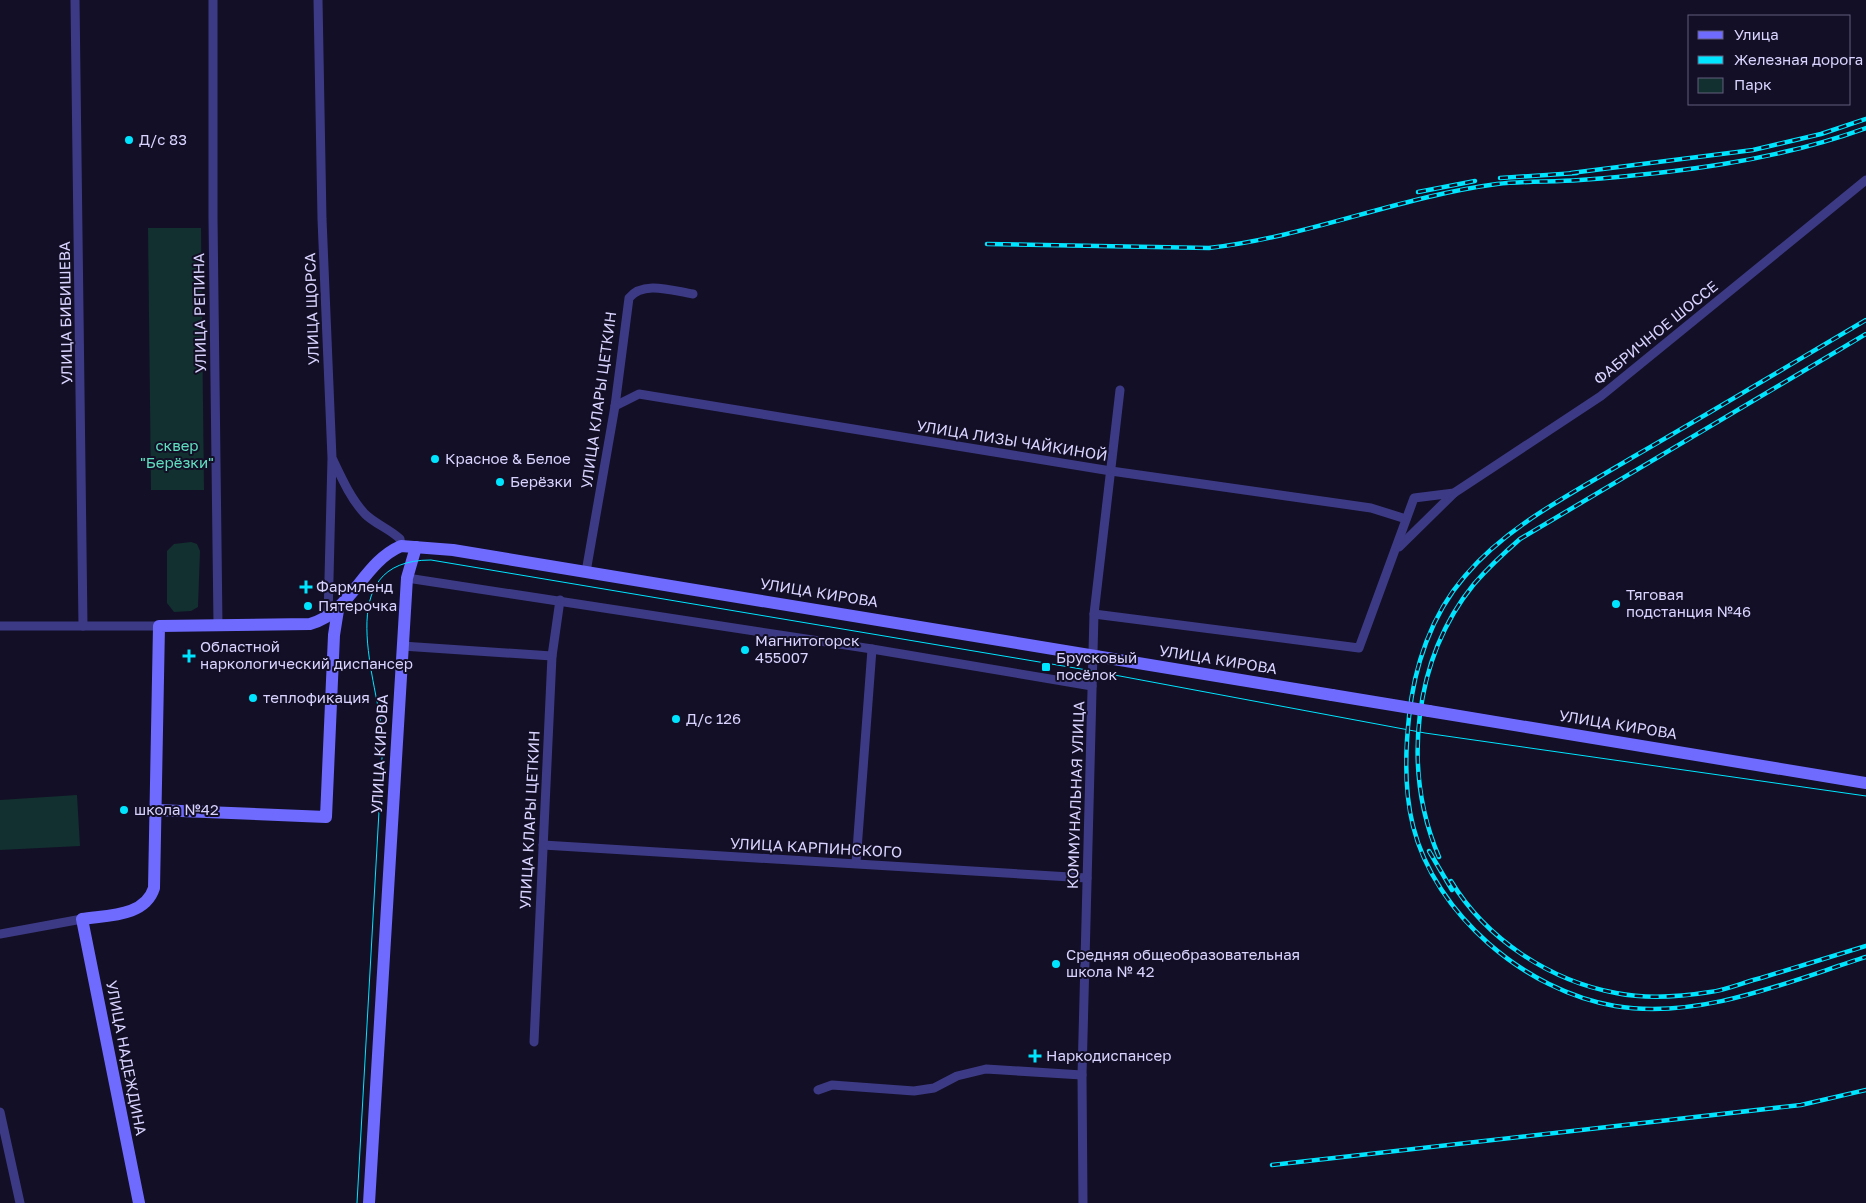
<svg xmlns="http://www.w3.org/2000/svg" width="1866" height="1203" font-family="'Golos Text',sans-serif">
<rect width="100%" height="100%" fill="#130f26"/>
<g fill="#12302f">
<polygon points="148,228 201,228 204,490 151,490"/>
<polygon points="191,542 197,544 200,551 198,607 191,611 174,612 167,603 167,551 174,544"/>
<polygon points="77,795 80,846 0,850 0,800"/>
</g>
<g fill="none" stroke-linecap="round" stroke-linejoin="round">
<g stroke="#3d3a85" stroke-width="9">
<polyline points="75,0 83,626"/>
<polyline points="213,0 213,218 218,625"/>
<polyline points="318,0 322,219 332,458 328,618"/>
<polyline points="615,406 639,394 1111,471 1371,508 1406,519"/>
<path d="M333,460C342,479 351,499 365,514C375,524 390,529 400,539L401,546"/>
<polyline points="1399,547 1454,493"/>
<path d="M586,572L615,406L629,298C643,280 673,291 693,294"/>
<polyline points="407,578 872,649 1092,686"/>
<polyline points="1094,614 1359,648 1414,498 1454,493 1601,396 1866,180"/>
<polyline points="0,626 159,626"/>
<polyline points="402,646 552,656"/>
<polyline points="543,845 1087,878"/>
<polyline points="856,863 872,649"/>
<polyline points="0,934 82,919"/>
<polyline points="534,1042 552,656 560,600"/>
<polyline points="818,1090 832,1085 914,1091 934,1088 957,1076 986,1069 1082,1075"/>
<polyline points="0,1112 20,1203"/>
<polyline points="1083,1203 1082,1075 1094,614 1120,390"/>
</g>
<g stroke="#6f6bff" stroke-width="12">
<polyline points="1429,711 1866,783"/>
<polyline points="156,810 326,817 334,635 338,610"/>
<path d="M139,1203L82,919C107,915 145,917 154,888L159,626L310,624C352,612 362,563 401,546L453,550L1332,695"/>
<polyline points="369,1203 407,578 416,547"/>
</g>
<path stroke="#00e5ff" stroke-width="1" d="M357,1203L383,740C379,683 328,560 431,560L1093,671L1425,733L1866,796"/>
<g stroke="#00e5ff" stroke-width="4.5">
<g id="rail">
<polyline points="1571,173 1753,150 1821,134 1866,119"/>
<polyline points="1500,178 1577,173"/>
<polyline points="1418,192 1475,181"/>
<path d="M987,244L1209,248C1307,237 1398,197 1497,184C1524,181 1552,182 1580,180C1676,173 1775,161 1866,128"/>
<path d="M1866,320C1788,366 1711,412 1633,457C1575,492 1509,524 1465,576C1431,615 1414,667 1409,717C1405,754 1404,790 1413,826C1435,915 1526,991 1615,1006C1700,1020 1787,982 1866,957"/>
<polyline points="1429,851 1452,890"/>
<path d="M1439,857C1402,770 1413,659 1474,584C1488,568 1504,553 1520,539L1866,334"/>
<path d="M1451,881C1486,939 1550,981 1616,993C1646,999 1679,997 1710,992C1727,990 1744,982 1761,978C1796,967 1831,957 1866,946"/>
<polyline points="1272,1165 1801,1105 1866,1090"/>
</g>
</g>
<use href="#rail" stroke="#130f26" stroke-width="2.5" stroke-dasharray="8" stroke-linecap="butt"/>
<polyline stroke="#6f6bff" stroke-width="12" points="1332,695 1429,711"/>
</g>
<g fill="#00e5ff" stroke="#130f26" stroke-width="2">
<circle cx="129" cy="140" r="5"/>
<circle cx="435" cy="459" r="5"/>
<circle cx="500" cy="482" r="5"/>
<path d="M303.5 579.5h5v5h5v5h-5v5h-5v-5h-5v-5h5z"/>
<circle cx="1616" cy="604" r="5"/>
<circle cx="308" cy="606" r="5"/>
<circle cx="745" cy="650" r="5"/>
<path d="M186.5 648.5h5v5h5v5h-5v5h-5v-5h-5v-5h5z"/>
<rect x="1041" y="662" width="10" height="10" rx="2.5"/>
<circle cx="253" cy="698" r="5"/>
<circle cx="676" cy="719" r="5"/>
<circle cx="124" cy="810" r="5"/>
<circle cx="1056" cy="964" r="5"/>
<path d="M1032.5 1048.5h5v5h5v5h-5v5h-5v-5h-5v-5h5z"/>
</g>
<g text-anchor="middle" stroke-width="4" stroke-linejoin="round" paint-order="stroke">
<g font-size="15" fill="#d9d4ff" stroke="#130f26" text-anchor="start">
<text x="139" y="145">Д/с 83</text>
<text x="445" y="464">Красное &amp; Белое</text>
<text x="510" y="487">Берёзки</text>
<text x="316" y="592">Фармленд</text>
<text x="1626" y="600">Тяговая<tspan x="1626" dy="17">подстанция №46</tspan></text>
<text x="318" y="611">Пятерочка</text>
<text x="755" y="646">Магнитогорск<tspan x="755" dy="17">455007</tspan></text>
<text x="200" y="652">Областной<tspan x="200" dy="17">наркологический диспансер</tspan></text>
<text x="1056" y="663">Брусковый<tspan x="1056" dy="17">посёлок</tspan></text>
<text x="263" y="703">теплофикация</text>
<text x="686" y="724">Д/с 126</text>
<text x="134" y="815">школа №42</text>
<text x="1066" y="960">Средняя общеобразовательная<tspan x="1066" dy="17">школа № 42</tspan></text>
<text x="1046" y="1061">Наркодиспансер</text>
</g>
<g font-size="15" fill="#d9d4ff" stroke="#130f26">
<text transform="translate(312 309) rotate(-92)" y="5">УЛИЦА ЩОРСА</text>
<text transform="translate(66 313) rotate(-91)" y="5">УЛИЦА БИБИШЕВА</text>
<text transform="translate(200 313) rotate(-91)" y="5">УЛИЦА РЕПИНА</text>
<text transform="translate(1656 333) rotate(-39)" y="5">ФАБРИЧНОЕ ШОССЕ</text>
<text transform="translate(599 400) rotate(-82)" y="5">УЛИЦА КЛАРЫ ЦЕТКИН</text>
<text transform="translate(1012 441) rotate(9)" y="5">УЛИЦА ЛИЗЫ ЧАЙКИНОЙ</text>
<text transform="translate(819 593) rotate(9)" y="5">УЛИЦА КИРОВА</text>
<text transform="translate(1218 660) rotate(9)" y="5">УЛИЦА КИРОВА</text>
<text transform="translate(1618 725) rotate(9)" y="5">УЛИЦА КИРОВА</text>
<text transform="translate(380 754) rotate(-87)" y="5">УЛИЦА КИРОВА</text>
<text transform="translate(1076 795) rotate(-88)" y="5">КОММУНАЛЬНАЯ УЛИЦА</text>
<text transform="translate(530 820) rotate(-87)" y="5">УЛИЦА КЛАРЫ ЦЕТКИН</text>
<text transform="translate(816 848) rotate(3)" y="5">УЛИЦА КАРПИНСКОГО</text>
<text transform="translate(126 1058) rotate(79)" y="5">УЛИЦА НАДЕЖДИНА</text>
</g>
<g font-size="15" fill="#5fe0c0" stroke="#130f26">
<text x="177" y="451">сквер<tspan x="177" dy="17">"Берёзки"</tspan></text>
</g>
</g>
<rect x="1688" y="15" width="162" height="90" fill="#130f26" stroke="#625e7d"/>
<rect x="1698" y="31" width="25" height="8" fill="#6f6bff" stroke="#625e7d"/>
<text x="1734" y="40" font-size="15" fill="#d9d4ff">Улица</text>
<rect x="1698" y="56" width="25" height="8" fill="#00e5ff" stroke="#625e7d"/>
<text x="1734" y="65" font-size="15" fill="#d9d4ff">Железная дорога</text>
<rect x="1698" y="78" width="25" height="15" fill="#12302f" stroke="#625e7d"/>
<text x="1734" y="90" font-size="15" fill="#d9d4ff">Парк</text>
</svg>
